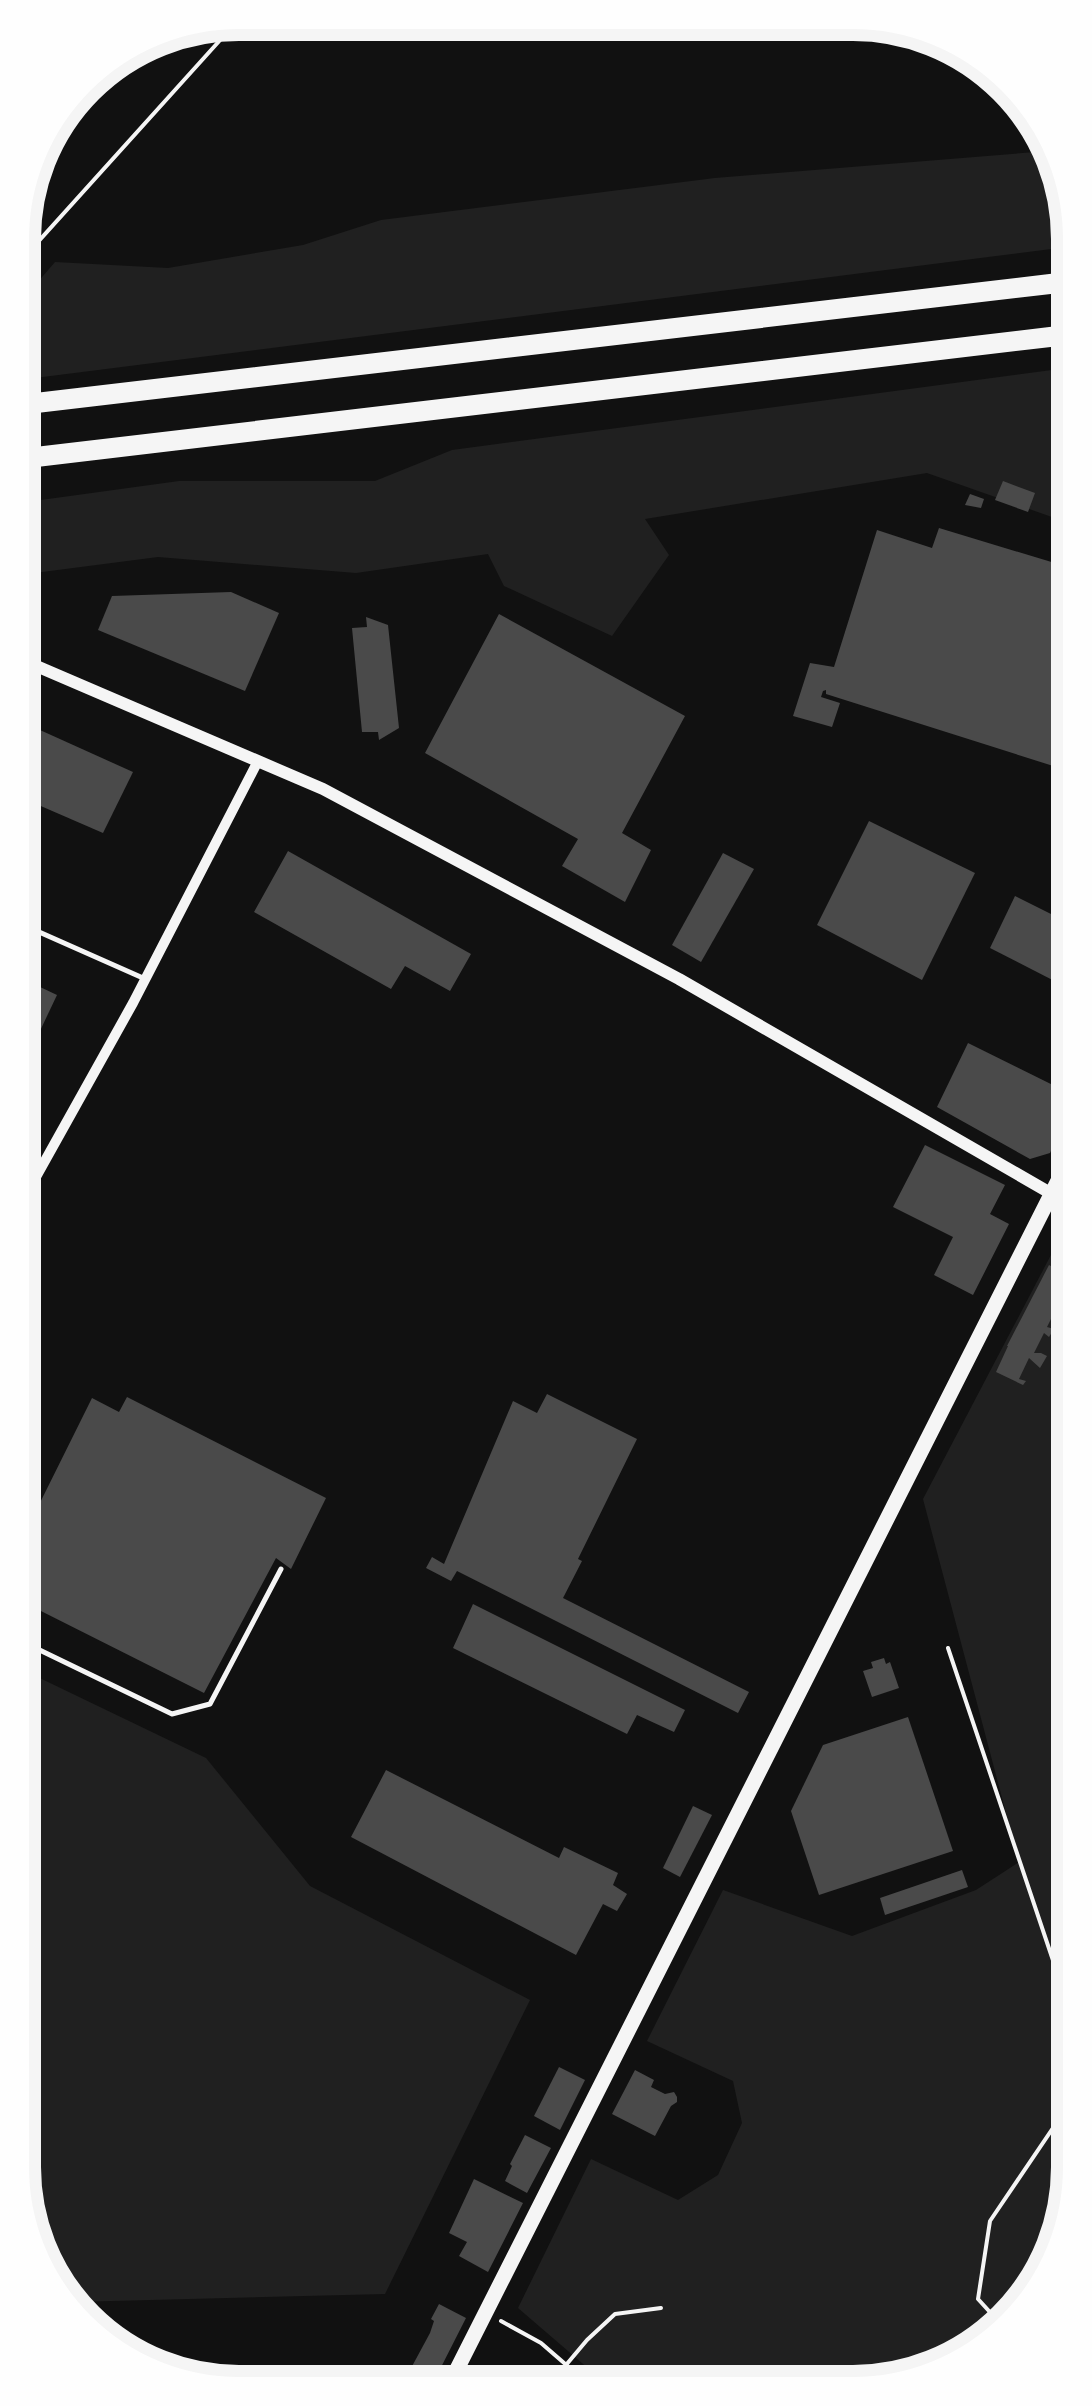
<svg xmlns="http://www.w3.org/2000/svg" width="1092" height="2406" font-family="Overpass,sans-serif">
<rect width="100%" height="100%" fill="#111"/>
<g fill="#202020">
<polygon points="1048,151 1067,181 1067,247 19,380 18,305 55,262 168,268 303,245 381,220 715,178"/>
<polygon points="1067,368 1068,520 1066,522 927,473 645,519 669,555 612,636 504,586 488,554 356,573 158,557 19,575 19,503 179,481 375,481 452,450"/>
<polygon points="1063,1232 1071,1237 1074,2182 1028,2302 911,2381 604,2382 518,2308 591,2159 678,2200 718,2175 742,2123 733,2081 647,2041 723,1890 852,1936 976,1890 1019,1862 923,1499"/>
<polygon points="23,1670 206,1758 310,1886 530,2000 385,2294 73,2302 25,2225"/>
</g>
<g fill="#4a4a4a">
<polygon points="1003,481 1035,493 1028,512 995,500"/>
<polygon points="970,494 984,499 981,508 965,505"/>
<polygon points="939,528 1068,567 1069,771 826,694 826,690 823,691 821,697 840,703 832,727 793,716 810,663 834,667 877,530 932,548"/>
<polygon points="231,592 279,613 245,691 98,630 112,596"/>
<polygon points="499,614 685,716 622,833 651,850 625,902 562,866 578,839 425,753"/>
<polygon points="366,617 388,625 399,728 379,740 378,732 362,732 352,628 367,627"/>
<polygon points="20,721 133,772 103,833 20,797"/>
<polygon points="869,821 975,873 922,980 817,925"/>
<polygon points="288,851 471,954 450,991 405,966 391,989 254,912"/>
<polygon points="723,853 754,869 701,962 672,945"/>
<polygon points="1015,896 1069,923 1070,989 990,948"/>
<polygon points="21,978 57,995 21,1071"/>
<polygon points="968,1043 1065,1091 1051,1119 1063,1125 1050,1153 1030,1159 937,1107"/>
<polygon points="925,1145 1005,1185 990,1214 1009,1224 973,1295 934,1275 953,1237 893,1207"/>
<polygon points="1049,1265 1071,1277 1071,1282 1069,1281 1059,1301 1071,1303 1071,1307 1066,1316 1061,1313 1057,1307 1047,1327 1054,1329 1049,1337 1044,1333 1034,1353 1041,1353 1047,1356 1040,1368 1029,1358 1019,1379 1026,1381 1023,1385 996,1372 1008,1346 1007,1346"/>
<polygon points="547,1394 637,1439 578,1559 582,1561 563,1598 749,1692 738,1713 457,1571 451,1581 426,1568 432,1557 444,1564 513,1401 537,1413"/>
<polygon points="127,1397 326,1498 291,1569 276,1558 204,1693 23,1602 23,1537 92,1398 119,1412"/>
<polygon points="473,1604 685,1710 674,1732 637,1715 627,1734 453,1648"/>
<polygon points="884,1658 886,1664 890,1662 899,1688 872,1697 863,1671 873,1668 871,1662"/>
<polygon points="908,1717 953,1851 819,1895 791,1811 823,1745"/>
<polygon points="386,1770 559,1858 564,1847 618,1873 613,1885 627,1894 617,1911 603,1904 576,1955 351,1837"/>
<polygon points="693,1806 712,1815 680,1877 663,1868"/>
<polygon points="962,1870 968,1887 885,1915 880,1898"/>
<polygon points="559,2067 585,2080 560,2130 534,2116"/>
<polygon points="635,2070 654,2080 651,2087 665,2094 674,2092 677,2097 677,2102 671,2106 655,2136 612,2114"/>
<polygon points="525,2135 551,2148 527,2193 505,2181 512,2166 510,2164"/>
<polygon points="474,2179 523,2203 488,2272 459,2256 467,2242 449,2233"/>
<polygon points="439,2304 466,2318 433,2383 403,2383 430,2333 434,2321 431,2319"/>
</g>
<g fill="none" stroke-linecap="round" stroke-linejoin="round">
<g stroke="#f5f5f5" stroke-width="4">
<polyline points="18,264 240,18"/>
<polyline points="948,1648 1068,2005 1074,2086"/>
<polyline points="501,2321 541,2343 586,2382"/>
<polyline points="999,2322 978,2299 990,2221 1074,2097"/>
<polyline points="566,2365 587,2340 615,2314 661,2308"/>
</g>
<g stroke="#f5f5f5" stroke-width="5">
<polyline points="21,924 143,978"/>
<polyline points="23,1642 172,1714 210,1704 281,1569"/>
</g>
<polyline stroke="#f5f5f5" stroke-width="10" points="22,1202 133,1003 258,761"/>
<polyline stroke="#f5f5f5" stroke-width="12" points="20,659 323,789 679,979 1052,1194 1070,1207"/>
<polyline stroke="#f5f5f5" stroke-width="15" points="450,2383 1070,1157"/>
<g stroke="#f5f5f5" stroke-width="20">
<polyline points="19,405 1067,282"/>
<polyline points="19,459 1067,335"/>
</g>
</g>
<path d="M0 0H1092V2406H0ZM239 35H853A204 204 0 0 1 1057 239V2167A204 204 0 0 1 853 2371H239A204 204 0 0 1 35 2167V239A204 204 0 0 1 239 35Z" fill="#fefefe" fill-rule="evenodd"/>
<path fill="none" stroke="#f5f5f5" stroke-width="12" d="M239 35H853A204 204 0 0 1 1057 239V2167A204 204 0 0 1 853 2371H239A204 204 0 0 1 35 2167V239A204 204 0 0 1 239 35Z"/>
</svg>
